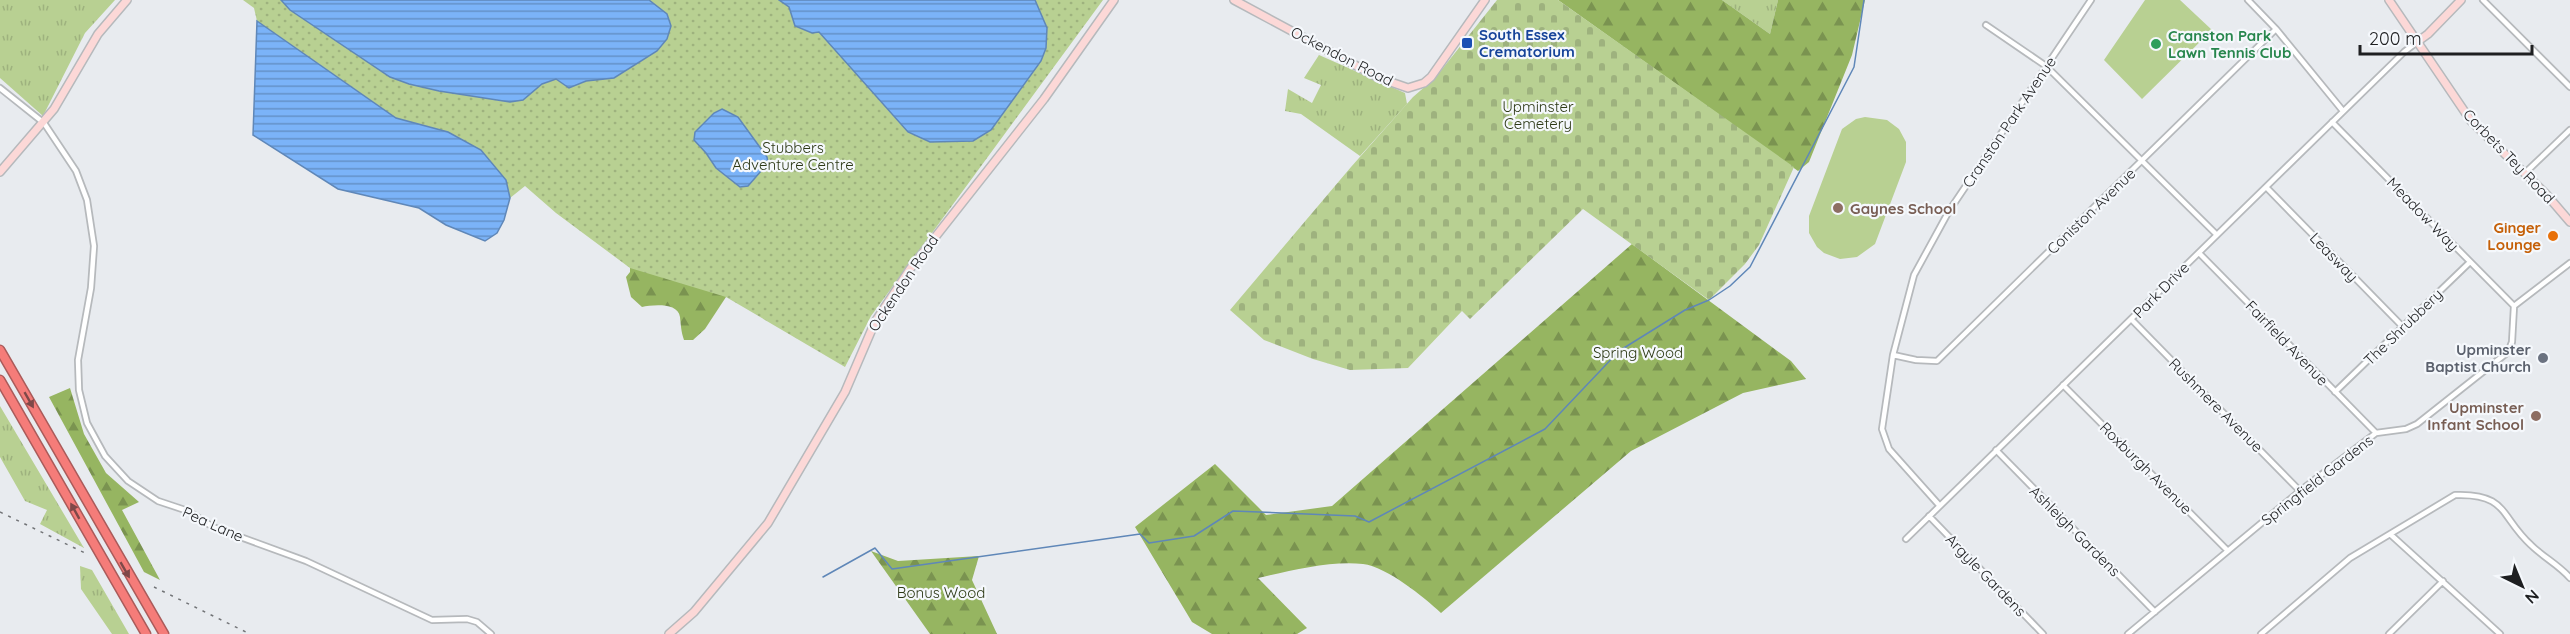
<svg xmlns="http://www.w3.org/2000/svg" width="2570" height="634" viewBox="0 0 2570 634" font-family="Quicksand,sans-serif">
	<defs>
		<pattern id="grass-tufts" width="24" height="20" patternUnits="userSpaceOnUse" patternTransform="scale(1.5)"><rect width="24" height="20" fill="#b8d092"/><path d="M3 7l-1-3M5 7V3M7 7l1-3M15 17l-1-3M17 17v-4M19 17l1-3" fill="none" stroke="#9eb27e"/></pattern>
		<pattern id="forest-firs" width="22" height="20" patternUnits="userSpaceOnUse" patternTransform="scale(1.5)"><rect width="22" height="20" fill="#96b561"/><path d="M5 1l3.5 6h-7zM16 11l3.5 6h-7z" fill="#7a9350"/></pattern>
		<pattern id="cemetery-stones" width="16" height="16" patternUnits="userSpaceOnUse" patternTransform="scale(1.5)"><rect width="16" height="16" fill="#b8d092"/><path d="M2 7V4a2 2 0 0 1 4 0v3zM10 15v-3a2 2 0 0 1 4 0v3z" fill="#9eb27e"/></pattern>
		<pattern id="park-dots" width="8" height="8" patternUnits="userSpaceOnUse" patternTransform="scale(1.5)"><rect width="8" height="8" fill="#b8d092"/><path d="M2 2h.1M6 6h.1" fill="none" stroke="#9eb27e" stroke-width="1.8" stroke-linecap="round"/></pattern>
		<pattern id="water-rules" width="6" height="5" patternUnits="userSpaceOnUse" patternTransform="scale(1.5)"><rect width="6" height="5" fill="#7bb3f8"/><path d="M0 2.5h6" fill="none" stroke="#6491c8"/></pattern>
	</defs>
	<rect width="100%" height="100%" fill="#e8ebef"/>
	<path fill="url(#grass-tufts)" d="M0,0H115L85,33L43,116L0,78Z
		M1722,0H1778L1770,34Z
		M1319,55L1405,93L1407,104L1360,156L1301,114L1285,111L1288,89L1312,103L1321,85L1304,78Z
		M0,406L84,548L40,524L47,510L25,501L0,457Z
		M80,566L92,570L129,634H112L81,589Z"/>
	<path fill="url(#forest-firs)" d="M1558,0H1722L1770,34L1778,0H1865L1852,55L1809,162L1798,171Z
		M1632,244L1791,361L1806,379L1743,393L1631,451L1441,613C1424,597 1387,567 1363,564C1332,560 1288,571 1258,578L1307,628L1297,634H1212L1192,622L1135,527L1215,464L1266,515L1332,506Z
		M630,263L725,290L726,297L705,329L693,340H684C681,331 681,326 680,317C678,302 652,305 642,307L631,297L626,277L630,272Z
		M70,388L84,434L106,473L139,502L122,510L160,580L144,572L49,397Z
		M871,551L898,561L979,556L972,580L997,634H930Z"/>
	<path fill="url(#cemetery-stones)" d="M1497,0H1558L1794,167L1759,245L1745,264L1709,300L1583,209L1470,319L1462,311L1408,368L1350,370L1313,359L1264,340L1230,310L1351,167L1413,97L1435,78Z"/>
	<path fill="url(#park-dots)" d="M243,0H1103L871,316L845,367L726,297L630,268L556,213L525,186L510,198L506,180L448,132L396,118L257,21L254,8Z"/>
	<path fill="#b8d092" d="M2145,0H2180L2212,30L2142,99L2104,60Z
		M1865,117L1887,120L1899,129L1906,142V162L1875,244L1857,257L1840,259L1824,253L1817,247L1809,233V216L1842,129L1856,119Z"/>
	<path fill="url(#water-rules)" stroke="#5f87b8" stroke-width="1.5" d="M281,0H649L667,14L671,26L667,39L657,51L614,78L586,81L569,88L556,79L542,84L523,100L510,102L439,91L409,84L390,77L290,10Z
		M779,0H1035L1047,28L1046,48L1041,61L991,130L973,141L930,142L908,132L819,32L812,33L795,26L789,7Z
		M257,21L396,118L448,132L481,150L506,180L510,198L504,220L497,233L485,241L446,225L419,208L338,189L253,135Z
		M722,109L738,117L767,157L768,163L748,186L740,187L716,168L706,153L694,140L695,132L714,113Z"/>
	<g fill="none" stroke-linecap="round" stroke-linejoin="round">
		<path stroke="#5f87b8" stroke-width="1.5" d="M823,577L875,548L892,569L1140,534L1149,543L1194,536L1233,511L1355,516L1369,522L1545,429L1619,351L1685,310L1709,300L1730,286L1750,267L1854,67L1864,0"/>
		<g stroke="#b6b9bc" stroke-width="8">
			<path id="street" d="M2248,0L2276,29L2343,111
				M2483,0L2570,87
				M1986,25L2046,66L2217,235
				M0,88L44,123L76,171L87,200L94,246L91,288L78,360L79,390L87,423L105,456L128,481L158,501L188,511L213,527L306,561L432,620L467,619L477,622L491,634
				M2332,122L2514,306
				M2525,173L2570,130
				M2266,187L2403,327
				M2199,253L2376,433
				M2131,319L2300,491
				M1893,355L1916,360L1937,361L2276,29
				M2063,385L2228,551
				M2335,392L2470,262
				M1996,450L2155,612
				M1939,505L1889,449L1882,429L1893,355L1914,275L1949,211L2091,0
				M1929,516L2043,634
				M2390,534L2500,634
				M1906,539L2404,52L2417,42
				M2128,634L2300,491L2376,433L2406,429L2417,424L2508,352L2512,342L2514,306L2570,263
				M2261,634L2350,558L2455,495C2508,493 2500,517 2531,545C2543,557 2559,565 2570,578
				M2389,634L2443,581"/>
		</g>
		<g stroke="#b6b9bc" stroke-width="10">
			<path id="secondary" d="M1234,0L1379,78L1408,88L1424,83L1431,77L1485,0
				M2389,0L2471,121L2546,194L2570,222
				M2417,42L2428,34L2461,0
				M0,172L54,109L98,34L127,0
				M669,634L694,612L768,523L845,392L875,322L910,269L1044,99L1114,0"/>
		</g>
		<g stroke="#aa5b5a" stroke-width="11">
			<path id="highway" d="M0,350L164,634
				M0,380L146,634"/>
		</g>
		<use href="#street" stroke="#fff" stroke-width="4.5"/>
		<use href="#secondary" stroke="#fcd8d7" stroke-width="7"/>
		<use href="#highway" stroke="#f57c79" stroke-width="8"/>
		<path stroke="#727477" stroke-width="1.5" stroke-dasharray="3 6" stroke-linecap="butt" d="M0,512L87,554
			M154,587L250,634"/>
	</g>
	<defs><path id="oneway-solid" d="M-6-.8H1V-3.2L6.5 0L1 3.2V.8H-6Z" transform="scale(1.5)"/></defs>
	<g fill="#7f4949">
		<use href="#oneway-solid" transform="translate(29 400) rotate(60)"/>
		<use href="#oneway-solid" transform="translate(75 511) rotate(-119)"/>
		<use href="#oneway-solid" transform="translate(125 570) rotate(60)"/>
	</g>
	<rect fill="#1a4fb4" stroke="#f5f8fc" stroke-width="2" x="1461" y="37" width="12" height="12" rx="3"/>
	<circle fill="#2e9e5b" stroke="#f5f8fc" stroke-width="2" cx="2156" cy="44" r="6"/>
	<g fill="#8d6e63" stroke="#f5f8fc" stroke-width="2">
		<circle cx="1838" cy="208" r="6"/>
		<circle cx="2536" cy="416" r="6"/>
	</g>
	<circle fill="#e8710a" stroke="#f5f8fc" stroke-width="2" cx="2553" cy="236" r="6"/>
	<circle fill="#6b7280" stroke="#f5f8fc" stroke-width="2" cx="2543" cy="358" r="6"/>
	<g text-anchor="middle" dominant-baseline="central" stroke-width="4.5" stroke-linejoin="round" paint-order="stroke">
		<g font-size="15" font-weight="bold" fill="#164399" stroke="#f5f8fc" text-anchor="start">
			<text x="1479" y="34">South Essex<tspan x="1479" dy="17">Crematorium</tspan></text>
		</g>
		<g font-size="15" font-weight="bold" fill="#27864d" stroke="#f5f8fc" text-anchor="start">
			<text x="2168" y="35">Cranston Park<tspan x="2168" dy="17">Lawn Tennis Club</tspan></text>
		</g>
		<g font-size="15" fill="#1e1f21" stroke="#f5f8fc">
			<text transform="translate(1342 56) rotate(27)">Ockendon Road</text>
			<text transform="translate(2009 122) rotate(-56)">Cranston Park Avenue</text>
			<text transform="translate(2509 156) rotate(46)">Corbets Tey Road</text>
			<text transform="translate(2091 211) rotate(-44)">Coniston Avenue</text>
			<text transform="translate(2423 214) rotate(46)">Meadow Way</text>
			<text transform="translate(2334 257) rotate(46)">Leasway</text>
			<text transform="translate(903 283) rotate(-56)">Ockendon Road</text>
			<text transform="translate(2161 290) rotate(-45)">Park Drive</text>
			<text transform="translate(2403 327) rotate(-44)">The Shrubbery</text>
			<text transform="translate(2287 343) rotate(46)">Fairfield Avenue</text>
			<text transform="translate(2216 405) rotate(45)">Rushmere Avenue</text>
			<text transform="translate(2146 468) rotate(45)">Roxburgh Avenue</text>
			<text transform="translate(2317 480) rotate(-38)">Springfield Gardens</text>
			<text transform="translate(213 524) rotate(24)">Pea Lane</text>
			<text transform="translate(2075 531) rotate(45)">Ashleigh Gardens</text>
			<text transform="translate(1986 575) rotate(46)">Argyle Gardens</text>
		</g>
		<g font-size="15" fill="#2d3916" stroke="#f5f8fc">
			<text x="1538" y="106">Upminster<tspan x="1538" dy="17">Cemetery</tspan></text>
			<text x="793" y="147">Stubbers<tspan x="793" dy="17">Adventure Centre</tspan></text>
			<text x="1638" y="352">Spring Wood</text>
			<text x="941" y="592">Bonus Wood</text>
		</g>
		<g font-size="15" font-weight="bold" fill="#785e54" stroke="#f5f8fc" text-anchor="start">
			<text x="1850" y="208">Gaynes School</text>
			<text x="2524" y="407" text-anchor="end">Upminster<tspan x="2524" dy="17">Infant School</tspan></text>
		</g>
		<g font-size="15" font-weight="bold" fill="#c56008" stroke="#f5f8fc" text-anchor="end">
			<text x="2541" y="227">Ginger<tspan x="2541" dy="17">Lounge</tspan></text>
		</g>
		<g font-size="15" font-weight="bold" fill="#5b616d" stroke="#f5f8fc" text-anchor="end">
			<text x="2531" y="349">Upminster<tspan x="2531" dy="17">Baptist Church</tspan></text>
		</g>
	</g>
	<g transform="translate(2522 586) rotate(137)" stroke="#f5f8fc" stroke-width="4.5" paint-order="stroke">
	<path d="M0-4.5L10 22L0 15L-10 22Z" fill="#1e1f21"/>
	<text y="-9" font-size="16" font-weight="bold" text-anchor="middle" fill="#1e1f21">N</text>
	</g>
	<path d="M2360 45v9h172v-9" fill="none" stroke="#1e1f21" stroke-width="3"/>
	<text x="2369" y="45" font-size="18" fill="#1e1f21" stroke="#f5f8fc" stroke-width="4.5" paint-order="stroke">200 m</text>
</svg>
